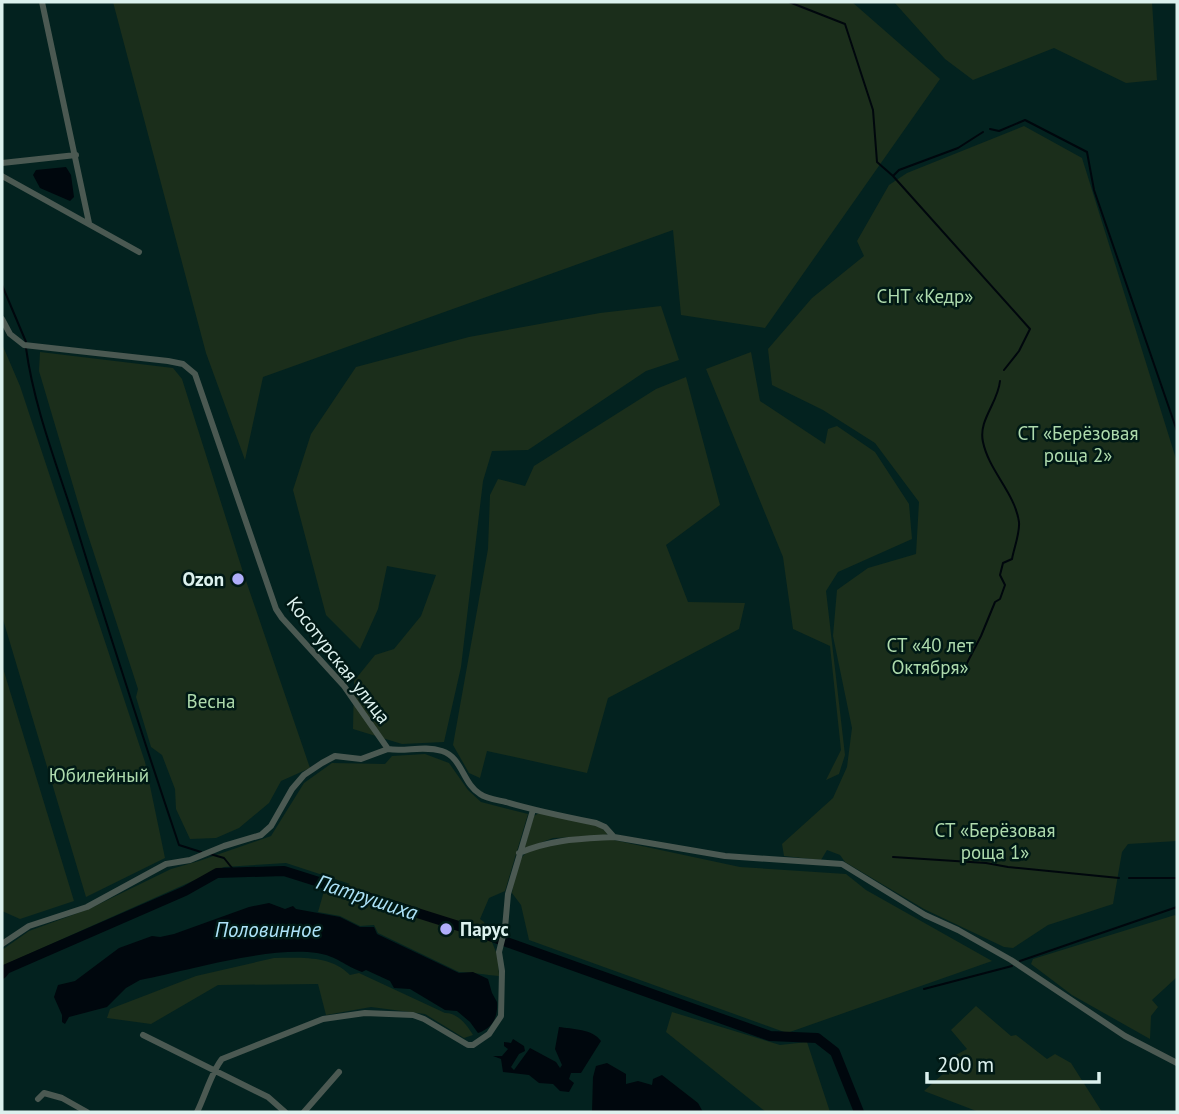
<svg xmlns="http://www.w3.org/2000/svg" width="1179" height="1114" viewBox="0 0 1179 1114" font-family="'PT Sans',sans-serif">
	<rect width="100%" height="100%" fill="#03221f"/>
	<path fill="#1b2e1b" d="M113,2H852L940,79L765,328L681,315L673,230L263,377L245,460L206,353Z
		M894,2H1152L1157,80L1126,83L1054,48L973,80L945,59Z
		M1024,126L1082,158L1177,462V841L1128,844L1122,852L1113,904L1048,925L1013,948L1004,947L924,909L845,862L840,855L827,850L821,860L784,856L782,844L833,798L847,767L852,728L833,636L837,590L868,568L916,554L919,502L875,443L823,410L772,385L768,349L812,298L864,256L857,241L889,185L907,173Z
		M661,306L679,360L646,371L528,450L492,451L483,481L461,667L444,742L402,744L353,729L354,681L375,655L394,649L421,616L436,575L387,566L378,609L360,649L326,615L293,490L311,434L356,367L469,337L600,313Z
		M2,344L20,386L145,762L165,858L86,897L2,616Z
		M40,352L173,368L182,379L242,569L310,768L281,781L269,803L239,828L216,838L190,839L176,809L175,789L162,755L151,747L136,697L138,689L85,526L39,371Z
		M751,352L760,401L825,444L828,429L837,426L875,452L909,504L912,539L838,572L826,591L845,755L839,774L826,780L841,750L830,646L793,629L783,557L706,369Z
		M686,377L720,505L666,545L688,602L745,603L739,629L608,698L587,773L487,751L480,778L469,773L453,745L488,549L490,495L498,479L525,486L534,466L656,389Z
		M2,665L74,901L20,919L2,911Z
		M425,754L449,763L468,790L481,802L528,814L505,891L489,898L480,919L484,922L498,957L499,976C485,975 473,972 459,972L378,933L374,925L360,926L340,916L318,912L324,891L350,884L286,863L224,867L4,965L2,969V950L29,931L89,909L171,869L199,861L271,836L304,783L332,763L385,764L392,756Z
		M539,813L598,825L608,834L603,836L553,838L524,849L534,816Z
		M609,839L740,867L846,874L866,890L992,961L787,1033L529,940L521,905L512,893C514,883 516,864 523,856C542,836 584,841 609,839Z
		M1175,915L1177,917V977L1152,1000L1158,1007L1151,1016L1150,1039L1072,995L1031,964L1033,959Z
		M274,958C301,958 330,955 350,975L359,973L445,1013C458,1013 467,1025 473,1035L464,1038L425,1014L371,1007L326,1015L318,984L218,985L151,1024L107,1018L110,1009L196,976Z
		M976,1006L1011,1036L1016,1035L1047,1059L1055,1054L1071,1063L1102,1112H979L924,1091L955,1063L952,1057L967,1049L951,1030Z
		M672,1012L780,1045L807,1042L830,1112H766L666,1032Z"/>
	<path fill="#00070d" d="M66,167L71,175L74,197L70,201L40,188L33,175L36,170Z
		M269,903L285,909L293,906L296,909L340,917L360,927H374L377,934L459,973L473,972L488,979L492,993L497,1002C498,1017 493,1028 478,1033L470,1022L457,1011L445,1010L410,989L394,988L390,981L366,970L362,972C345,966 337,956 317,953C269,946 190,970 140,980L126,988L107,1007L69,1017L65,1024L62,1022V1015L54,997L58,985L75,981L119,948L152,936L160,937L174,934L249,907Z
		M559,1027C572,1029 593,1029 601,1041L581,1073H571L569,1079L574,1083L569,1092L560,1091L553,1084L539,1083L529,1075L503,1072L501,1059L493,1056H502L508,1049L504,1046V1042L511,1043L513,1039L524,1046L525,1051L519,1054L511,1067L514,1070L530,1048L556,1062L560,1068L562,1065L555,1049Z
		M607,1063L626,1074V1084L638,1081L652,1085L653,1079L662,1075L698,1103L703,1112H592L593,1077L596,1066Z"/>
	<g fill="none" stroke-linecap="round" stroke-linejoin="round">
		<path stroke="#00070d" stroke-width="2" d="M789,2L845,24L873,110L877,162L893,176L1030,329L1019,351L1004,370
			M990,129L999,131L1025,120L1087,152L1094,190L1177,431
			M894,175L899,170L958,148L983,132
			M2,285L26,342
			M26,348C34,407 57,465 75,522C108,630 143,738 179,845L201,852
			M965,675L967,663L981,636L995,602L1000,599L1005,585L1000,575L1003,563L1012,559C1014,548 1020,533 1019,522C1015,493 989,471 983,442C978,420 998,403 1000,381
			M210,854L224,858L236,873
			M893,857L986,863L1008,867L1119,878
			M1129,878H1177
			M1020,961L1177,907
			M924,989L1012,966"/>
		<path stroke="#00070d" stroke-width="10" d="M2,974L6,969L185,891L217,873L284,871L484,934L770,1036L817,1038L835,1052L859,1112"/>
		<path stroke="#4b5952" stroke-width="6" d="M42,2L89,223
			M2,163L76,155
			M2,176L139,252
			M2,319L10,334L24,345L168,361L183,364L195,374L276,609L282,618L344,686L388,749C406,752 423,745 442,751C462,757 463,784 480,794C487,799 498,800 506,802C536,811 566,817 596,823L605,827L614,837L725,856L842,864L925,915L958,930L1011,960L1125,1036L1177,1063
			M519,853C552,839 580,839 614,837
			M2,944L29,926L87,907L166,864L190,860L224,846L261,835L271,826L292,789L304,775L322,763L335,756L361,759L388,749
			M143,1035L268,1097L285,1112
			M38,1099L44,1093L62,1098L87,1112
			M197,1112C205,1096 212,1071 222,1059L323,1019L365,1013L413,1015L424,1019L468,1045H473L489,1034L501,1016L502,971L499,952L505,928L508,894L533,810
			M304,1112L339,1072"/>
	</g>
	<g fill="#b0aefa" stroke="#001915" stroke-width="2.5">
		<circle cx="238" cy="579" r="7"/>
		<circle cx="446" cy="929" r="7"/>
	</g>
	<g text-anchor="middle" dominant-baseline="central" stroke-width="5" stroke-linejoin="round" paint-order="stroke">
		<g font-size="19" fill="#aedbad" stroke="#001915">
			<text x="925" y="296">СНТ «Кедр»</text>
			<text x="1078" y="433">СТ «Берёзовая<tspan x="1078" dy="22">роща 2»</tspan></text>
			<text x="930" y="645">СТ «40 лет<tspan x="930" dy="22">Октября»</tspan></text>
			<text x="211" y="701">Весна</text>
			<text x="99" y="775">Юбилейный</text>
			<text x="995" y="830">СТ «Берёзовая<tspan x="995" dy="22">роща 1»</tspan></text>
		</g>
		<g font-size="19" font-weight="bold" fill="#dcf1ee" stroke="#001915" text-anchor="end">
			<text x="224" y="579">Ozon</text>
			<text x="460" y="929" text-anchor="start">Парус</text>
		</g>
		<g font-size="19" fill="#dcf1ee" stroke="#001915">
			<text transform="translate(339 660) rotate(52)">Косотурская улица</text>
		</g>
		<g font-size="21" font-style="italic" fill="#ade3f9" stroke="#001915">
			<text transform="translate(367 897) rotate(18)">Патрушиха</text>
			<text x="268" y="929">Половинное</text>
		</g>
	</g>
	<rect width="1179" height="1114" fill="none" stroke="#dcf1ee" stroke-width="7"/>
	<path d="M927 1072v10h172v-10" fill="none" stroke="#dcf1ee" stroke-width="3.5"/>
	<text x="937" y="1072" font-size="21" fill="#dcf1ee" stroke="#001915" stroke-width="5" paint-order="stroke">200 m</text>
</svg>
